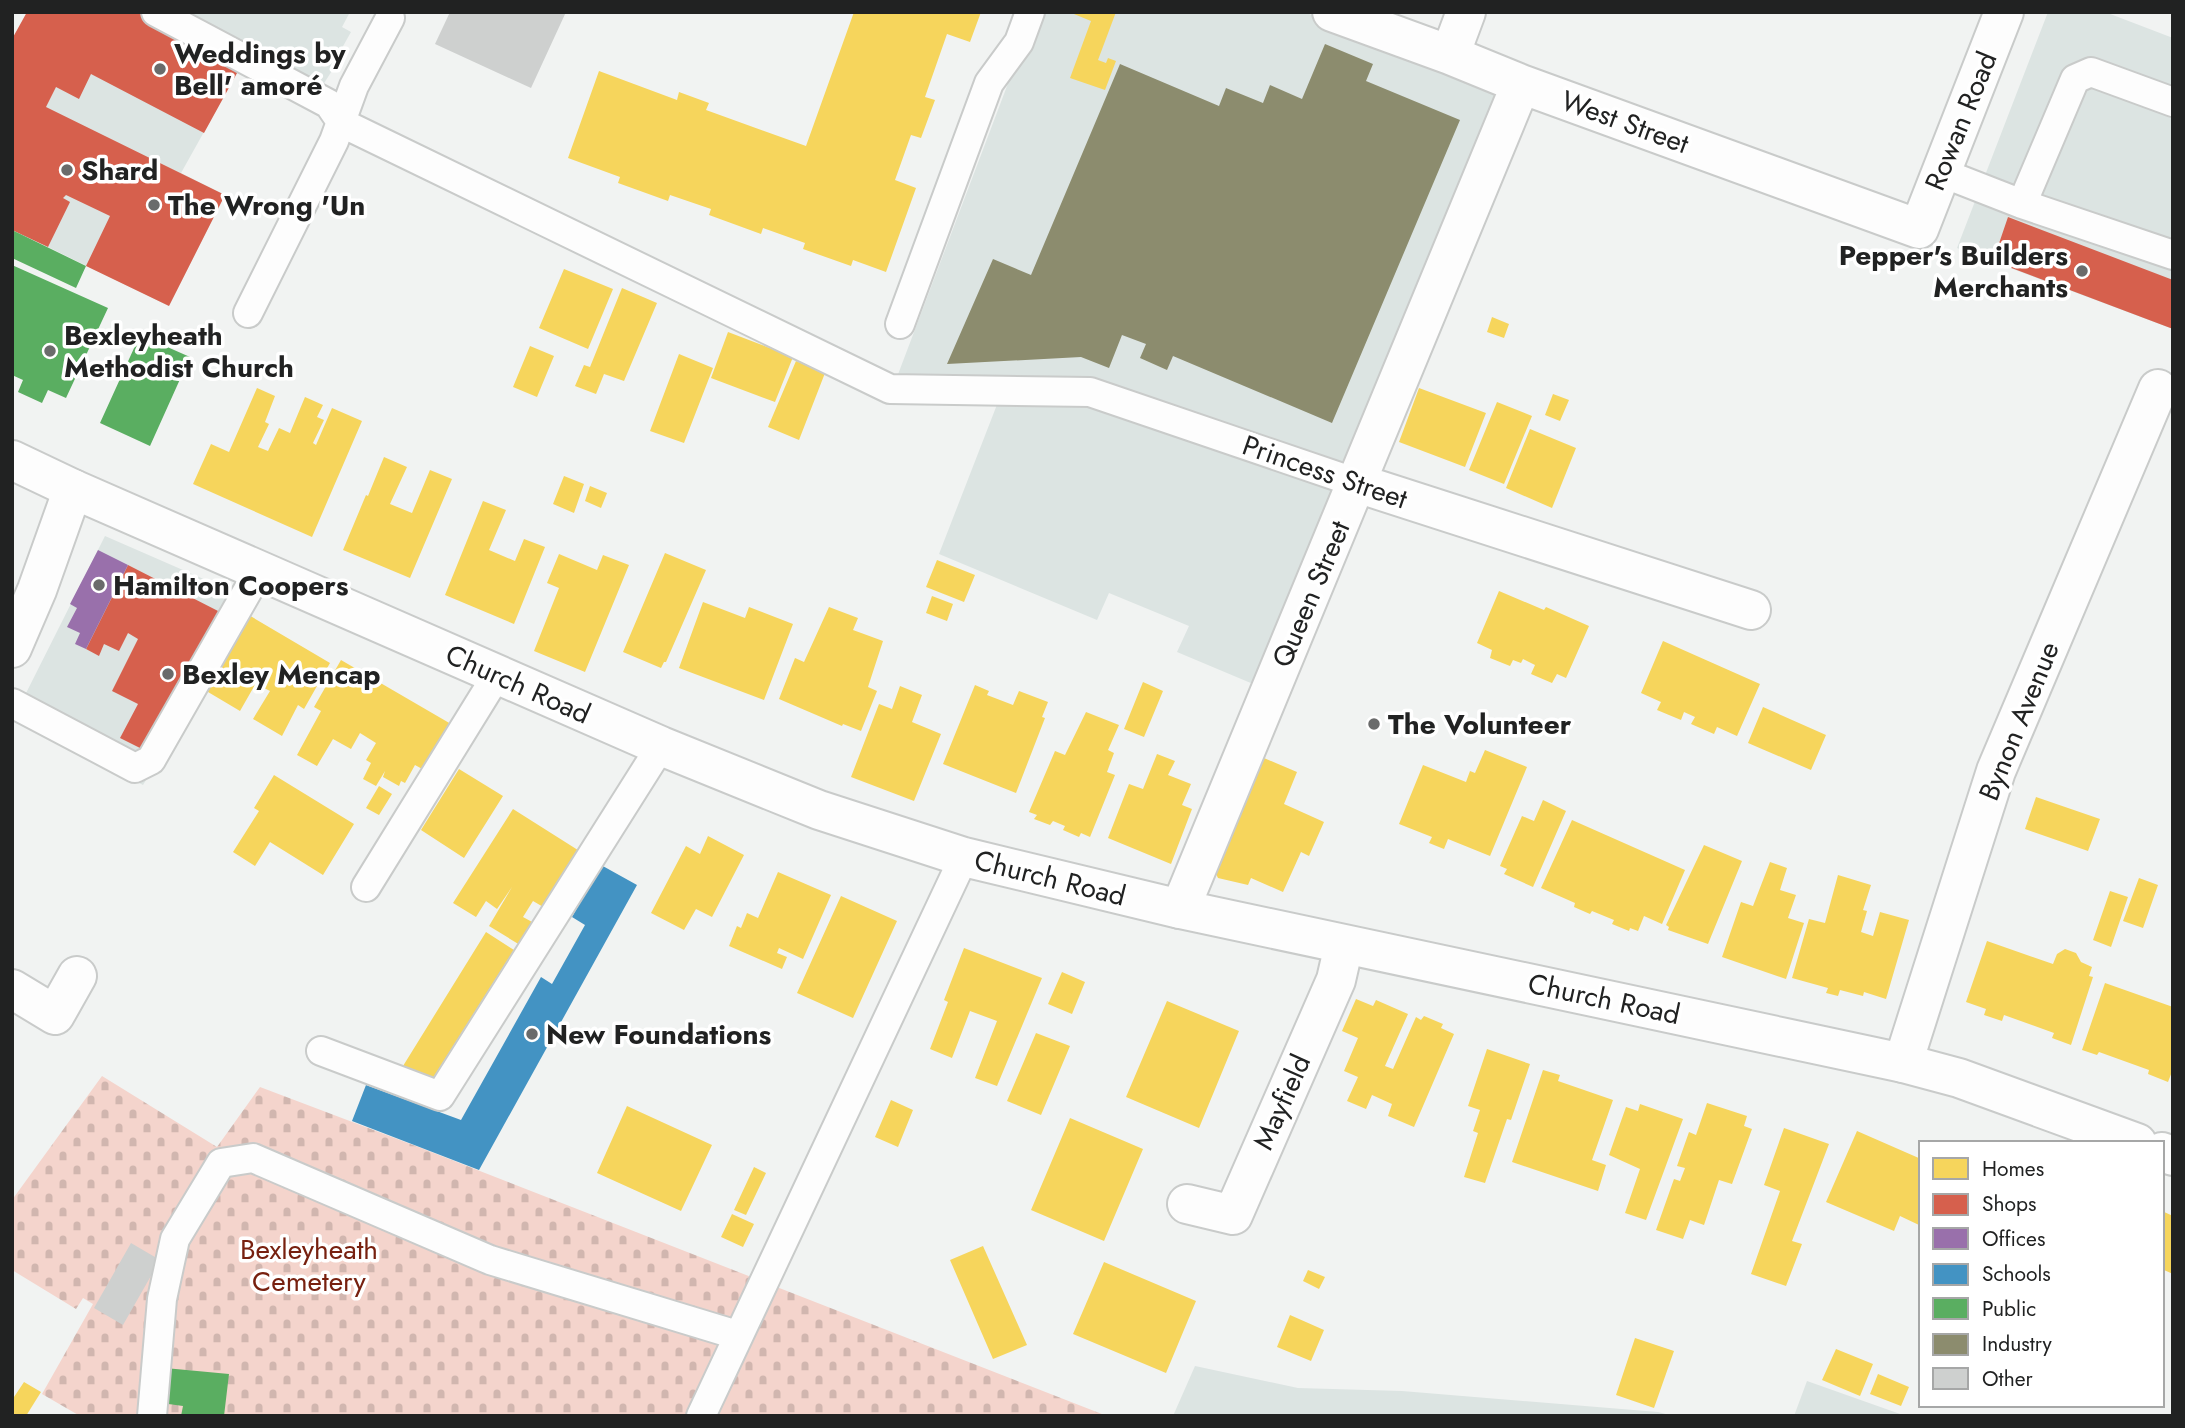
<svg xmlns="http://www.w3.org/2000/svg" width="2185" height="1428" viewBox="0 0 2185 1428" font-family="Jost,sans-serif">
	<defs>
		<pattern id="cemetery-stones" width="16" height="16" patternUnits="userSpaceOnUse" patternTransform="scale(1.75)"><rect width="16" height="16" fill="#f4d4cc"/><path d="M2 7V4a2 2 0 0 1 4 0v3zM10 15v-3a2 2 0 0 1 4 0v3z" fill="#d1b6af"/></pattern>
	</defs>
	<rect width="100%" height="100%" fill="#f1f3f2"/>
	<path fill="#dce4e2" d="M27,12H350L342,27L351,32L333,64L335,66L321,88L242,64L181,173L225,195L169,306L48,247Z
		M1035,12H1304L1508,91L1265,689L1177,652L1189,626L1109,593L1097,620L939,554L1005,384L894,385Z
		M2048,12H2105L2173,38V329L1957,248Z
		M105,536L254,601L143,785L13,719Z
		M1195,1366L1298,1388L1402,1391L1658,1412L1673,1416H1173Z
		M1807,1381L1903,1415L1794,1416Z"/>
	<path fill="url(#cemetery-stones)" d="M102,1076L217,1147L260,1087L421,1148L1107,1416H80L42,1394L93,1304L83,1298L76,1309L12,1270V1200Z"/>
	<path fill="#f6d55c" d="M854,12H981L970,42L947,34L925,97L935,100L921,138L911,135L895,180L916,188L886,272L853,260L851,266L803,249L805,243L763,228L761,234L709,215L711,209L670,195L668,201L618,183L620,177L568,158L599,71L677,100L679,92L709,103L706,110L806,146Z
		M1069,12H1116L1098,60L1106,63L1108,58L1116,61L1105,90L1070,78L1091,21Z
		M564,269L613,289L588,349L539,328Z
		M622,288L657,303L624,381L604,374L596,394L575,386L584,365L590,367Z
		M1492,317L1509,324L1504,338L1487,332Z
		M728,332L793,357L775,402L711,378Z
		M530,346L554,356L537,397L513,387Z
		M679,354L713,368L684,443L650,431Z
		M796,361L825,373L799,440L768,427Z
		M257,388L275,396L265,422L269,424L258,447L268,451L279,428L290,433L305,397L323,405L317,417L324,420L313,443L316,445L332,408L362,421L312,537L193,484L211,444L229,452Z
		M1419,388L1486,413L1465,467L1399,442Z
		M1553,394L1569,400L1560,421L1545,415Z
		M1497,402L1532,416L1504,484L1469,470Z
		M1530,429L1576,448L1552,508L1506,488Z
		M384,457L407,467L390,504L412,513L430,470L452,479L410,578L343,550L366,495L368,496Z
		M564,476L584,484L574,513L553,504Z
		M590,486L607,493L601,508L585,501Z
		M483,501L506,510L489,550L515,561L524,539L545,547L514,624L445,595Z
		M665,553L706,570L666,662H664L661,668L623,652Z
		M559,554L597,570L603,555L629,565L585,672L534,651L559,588L547,583Z
		M937,560L975,575L964,602L926,587Z
		M1499,591L1544,610L1546,607L1589,626L1566,678L1557,674L1552,683L1531,674L1535,665L1523,659L1521,663L1513,660L1510,666L1490,658L1492,650L1477,643Z
		M932,596L953,604L947,621L926,613Z
		M703,602L745,618L749,607L793,624L764,700L679,668Z
		M829,607L858,618L853,630L883,641L868,687L877,691L861,731L843,724L842,726L779,699L795,658L804,662Z
		M247,614L330,663L304,709L298,705L282,736L253,719L270,691L262,687L256,683L240,711L203,689Z
		M1663,641L1760,684L1737,736L1717,727L1714,734L1691,724L1695,717L1684,712L1681,720L1657,710L1661,702L1641,693Z
		M341,660L451,724L424,770L415,765L405,783L401,781L399,786L383,777L385,771L376,786L363,779L371,763L366,760L376,743L360,733L351,749L333,739L317,766L297,755L321,711L314,707Z
		M1143,682L1163,691L1144,737L1124,729Z
		M975,685L989,691L987,695L1013,705L1019,691L1048,702L1042,717L1045,718L1016,793L943,764Z
		M900,686L922,695L912,722L941,734L914,801L851,777L879,704L892,709Z
		M1763,707L1826,735L1811,770L1748,743Z
		M1086,712L1119,725L1108,750L1114,753L1107,772L1115,775L1090,837L1081,833L1079,837L1063,830L1065,826L1053,821L1050,825L1034,819L1037,815L1029,812L1055,751L1065,755Z
		M1485,750L1527,767L1490,856L1448,839L1444,849L1429,843L1432,837L1399,824L1423,765L1466,782L1470,771L1475,773Z
		M1157,754L1175,761L1168,775L1191,784L1182,805L1192,809L1171,864L1108,838L1129,784L1143,789Z
		M1264,758L1297,772L1284,804L1324,822L1309,856L1301,852L1283,892L1251,878L1248,885L1218,878L1214,870Z
		M459,769L503,796L464,858L421,830Z
		M274,775L354,824L323,875L270,842L255,866L233,852L259,811L254,808Z
		M379,786L392,794L379,815L366,808Z
		M2036,797L2100,819L2088,851L2025,829Z
		M1543,800L1566,811L1533,887L1504,874L1507,869L1500,866L1522,816L1534,821Z
		M513,809L581,852L545,908L533,901L523,917L534,923L520,945L489,926L512,887L497,909L486,901L476,917L453,903Z
		M1572,820L1685,870L1662,924L1644,916L1638,931L1630,928L1629,931L1612,924L1614,920L1592,911L1590,914L1574,907L1575,903L1541,888Z
		M708,836L744,855L712,917L696,909L684,930L651,913L686,846L700,854Z
		M1704,845L1742,861L1708,944L1668,930L1669,927L1666,925Z
		M1770,862L1787,868L1780,890L1796,895L1788,918L1804,923L1786,979L1722,957L1741,902L1753,906Z
		M778,872L831,895L803,959L779,948L777,953L787,957L782,969L729,946L737,926L741,928L747,913L758,918Z
		M1838,875L1871,885L1863,910L1867,911L1861,932L1873,936L1880,912L1909,920L1886,999L1864,992L1863,996L1840,990L1838,996L1826,993L1828,988L1792,978L1809,919L1825,923Z
		M2139,878L2158,885L2143,928L2123,921Z
		M2110,891L2128,897L2111,947L2093,940Z
		M841,896L897,921L853,1018L797,993Z
		M486,932L514,950L430,1083L403,1066Z
		M1987,941L2053,964L2057,954L2065,949L2076,953L2081,962L2092,967L2089,976L2093,977L2071,1045L2052,1038L2054,1033L2004,1015L2002,1021L1984,1015L1986,1009L1966,1002Z
		M964,948L1042,978L997,1086L975,1078L997,1021L970,1011L952,1058L930,1049L948,1002L944,1000Z
		M1062,972L1085,982L1072,1014L1048,1004Z
		M2105,983L2173,1007V1069L2168,1082L2148,1074L2149,1070L2099,1052L2097,1055L2082,1050Z
		M1356,999L1373,1006L1376,1000L1408,1014L1385,1066L1393,1069L1416,1017L1421,1020L1424,1016L1443,1024L1441,1028L1454,1034L1414,1127L1388,1116L1392,1104L1372,1095L1366,1109L1347,1101L1358,1077L1344,1071L1358,1038L1342,1031Z
		M1167,1001L1239,1031L1199,1128L1126,1097Z
		M1036,1033L1070,1046L1041,1115L1007,1101Z
		M1487,1049L1530,1064L1511,1120L1507,1119L1485,1183L1464,1177L1478,1133L1473,1131L1480,1110L1468,1106Z
		M1543,1070L1560,1075L1558,1081L1613,1100L1592,1160L1606,1165L1598,1191L1512,1162Z
		M891,1100L913,1110L898,1147L875,1137Z
		M1707,1103L1747,1116L1744,1126L1752,1129L1732,1184L1719,1180L1704,1225L1690,1220L1683,1239L1656,1230L1674,1179L1680,1181L1685,1168L1677,1166L1689,1132L1696,1135Z
		M1640,1104L1683,1119L1646,1220L1625,1213L1640,1169L1609,1155L1626,1107L1638,1111Z
		M627,1106L712,1145L681,1211L597,1173Z
		M1070,1118L1143,1149L1104,1241L1031,1210Z
		M1784,1128L1829,1144L1792,1241L1802,1244L1786,1286L1751,1274L1780,1191L1764,1185Z
		M1857,1131L1921,1159L1919,1225L1900,1216L1894,1231L1826,1202Z
		M754,1167L766,1173L746,1215L734,1210Z
		M2162,1211L2173,1216V1274L2164,1270L2162,1275Z
		M732,1214L754,1224L743,1247L721,1237Z
		M983,1246L1027,1345L993,1359L950,1260Z
		M1104,1262L1196,1301L1166,1373L1073,1334Z
		M1308,1270L1325,1277L1319,1289L1303,1281Z
		M1290,1315L1324,1330L1311,1361L1277,1347Z
		M1635,1338L1674,1351L1654,1408L1616,1395Z
		M1836,1349L1873,1364L1860,1396L1822,1380Z
		M1878,1374L1909,1387L1901,1406L1870,1394Z
		M24,1382L41,1392L26,1416H12V1396L14,1397Z"/>
	<path fill="#d6604d" d="M27,12H137L242,64L204,133L91,74L79,99L56,87L46,107L225,195L169,306L86,266L110,216L66,195L63,198L70,202L48,247L12,230V39Z
		M2008,217L2173,280V329L1993,261Z
		M128,565L220,612L193,667L189,665L148,752L120,738L138,704L112,691L138,639L128,633L119,651L104,644L99,656L86,649Z"/>
	<path fill="#9970ab" d="M98,550L128,565L86,649L75,644L80,633L67,627L77,608L70,604Z"/>
	<path fill="#4393c3" d="M601,865L637,885L479,1170L352,1121L366,1085L461,1120L541,977L552,984L585,925L572,917Z"/>
	<path fill="#5aae61" d="M12,230L86,266L76,288L12,258Z
		M12,265L108,308L66,398L48,390L42,403L18,392L23,380L12,375Z
		M140,335L190,357L150,446L100,423Z
		M165,1368L229,1374L224,1416H181L183,1406L161,1403Z"/>
	<path fill="#8c8c6e" d="M1325,44L1373,64L1366,81L1460,120L1332,423L1173,356L1167,370L1140,358L1146,344L1122,335L1109,368L1081,357L947,364L993,259L1031,275L1120,64L1219,106L1226,88L1263,103L1270,85L1302,99Z"/>
	<path fill="#ced0cf" d="M450,12H566L531,88L435,44Z
		M131,1243L160,1260L123,1325L94,1308Z"/>
	<g fill="none" stroke-linecap="round" stroke-linejoin="round">
		<g stroke="#c9cbca" stroke-width="32">
			<path id="service" d="M156,12L329,104L342,123L890,389L1090,392L1357,483
				M1940,172L2022,204L2173,255
				M2022,204L2075,79L2091,72L2173,102
				M248,313L334,141L354,86L390,18
				M900,324L989,83L1019,42L1030,12
				M12,703L135,768L151,760L259,571
				M366,887L497,675
				M321,1051L440,1096L661,746
				M152,1416L162,1299L175,1239L221,1163L253,1158L490,1260L737,1335
				M701,1416L964,857"/>
		</g>
		<g stroke="#c9cbca" stroke-width="42">
			<path id="minor" d="M1332,12L1450,55L1521,84L1919,229L2004,12
				M1450,55L1466,12
				M1357,483L1751,610
				M12,648L37,590L73,489
				M1180,909L1521,84
				M12,989L55,1015L77,976
				M1903,1063L1996,771L2158,389
				M1187,1204L1233,1215L1336,980L1344,945"/>
		</g>
		<g stroke="#c9cbca" stroke-width="42">
			<path id="tertiary" d="M12,460L73,489L661,746L819,810L964,857L1180,909L1903,1063L1959,1078L2137,1143
				M2162,1152L2173,1156"/>
		</g>
		<use href="#service" stroke="#fdfdfd" stroke-width="28"/>
		<use href="#minor" stroke="#fdfdfd" stroke-width="38"/>
		<use href="#tertiary" stroke="#fdfdfd" stroke-width="38"/>
	</g>
	<g fill="#6a6b6b" stroke="#fff" stroke-width="2.5">
		<circle cx="160" cy="69" r="7"/>
		<circle cx="67" cy="170" r="7"/>
		<circle cx="154" cy="205" r="7"/>
		<circle cx="2082" cy="271" r="7"/>
		<circle cx="50" cy="351" r="7"/>
		<circle cx="99" cy="585" r="7"/>
		<circle cx="168" cy="674" r="7"/>
		<circle cx="1374" cy="724" r="7"/>
		<circle cx="532" cy="1034" r="7"/>
	</g>
	<g text-anchor="middle" dominant-baseline="central" stroke-width="7" stroke-linejoin="round" paint-order="stroke">
		<g font-size="28" font-weight="bold" fill="#212222" stroke="#fff" text-anchor="start">
			<text x="174" y="53">Weddings by<tspan x="174" dy="32">Bell' amoré</tspan></text>
			<text x="81" y="170">Shard</text>
			<text x="168" y="205">The Wrong 'Un</text>
			<text x="2068" y="255" text-anchor="end">Pepper's Builders<tspan x="2068" dy="32">Merchants</tspan></text>
			<text x="64" y="335">Bexleyheath<tspan x="64" dy="32">Methodist Church</tspan></text>
			<text x="113" y="585">Hamilton Coopers</text>
			<text x="182" y="674">Bexley Mencap</text>
			<text x="1388" y="724">The Volunteer</text>
			<text x="546" y="1034">New Foundations</text>
		</g>
		<g font-size="28" fill="#212222" stroke="#fff">
			<text transform="translate(1961 121) rotate(-68)">Rowan Road</text>
			<text transform="translate(1625 122) rotate(20)">West Street</text>
			<text transform="translate(1325 472) rotate(19)">Princess Street</text>
			<text transform="translate(1311 594) rotate(-67)">Queen Street</text>
			<text transform="translate(518 684) rotate(24)">Church Road</text>
			<text transform="translate(2019 721) rotate(-68)">Bynon Avenue</text>
			<text transform="translate(1050 878) rotate(14)">Church Road</text>
			<text transform="translate(1604 999) rotate(12)">Church Road</text>
			<text transform="translate(1282 1102) rotate(-66)">Mayfield</text>
		</g>
		<g font-size="28" fill="#77200f" stroke="#fff">
			<text x="309" y="1249">Bexleyheath<tspan x="309" dy="32">Cemetery</tspan></text>
		</g>
	</g>
	<rect width="2185" height="1428" fill="none" stroke="#212222" stroke-width="28"/>
	<rect x="1919" y="1141" width="245" height="266" fill="#ffffff" stroke="#a6a7a7" stroke-width="2"/>
	<rect x="1933" y="1158" width="35" height="21" fill="#f6d55c" stroke="#a6a7a7" stroke-width="2"/>
	<text x="1982" y="1176" font-size="21" fill="#212222">Homes</text>
	<rect x="1933" y="1194" width="35" height="21" fill="#d6604d" stroke="#a6a7a7" stroke-width="2"/>
	<text x="1982" y="1211" font-size="21" fill="#212222">Shops</text>
	<rect x="1933" y="1228" width="35" height="21" fill="#9970ab" stroke="#a6a7a7" stroke-width="2"/>
	<text x="1982" y="1246" font-size="21" fill="#212222">Offices</text>
	<rect x="1933" y="1264" width="35" height="21" fill="#4393c3" stroke="#a6a7a7" stroke-width="2"/>
	<text x="1982" y="1281" font-size="21" fill="#212222">Schools</text>
	<rect x="1933" y="1298" width="35" height="21" fill="#5aae61" stroke="#a6a7a7" stroke-width="2"/>
	<text x="1982" y="1316" font-size="21" fill="#212222">Public</text>
	<rect x="1933" y="1334" width="35" height="21" fill="#8c8c6e" stroke="#a6a7a7" stroke-width="2"/>
	<text x="1982" y="1351" font-size="21" fill="#212222">Industry</text>
	<rect x="1933" y="1368" width="35" height="21" fill="#ced0cf" stroke="#a6a7a7" stroke-width="2"/>
	<text x="1982" y="1386" font-size="21" fill="#212222">Other</text>
</svg>
